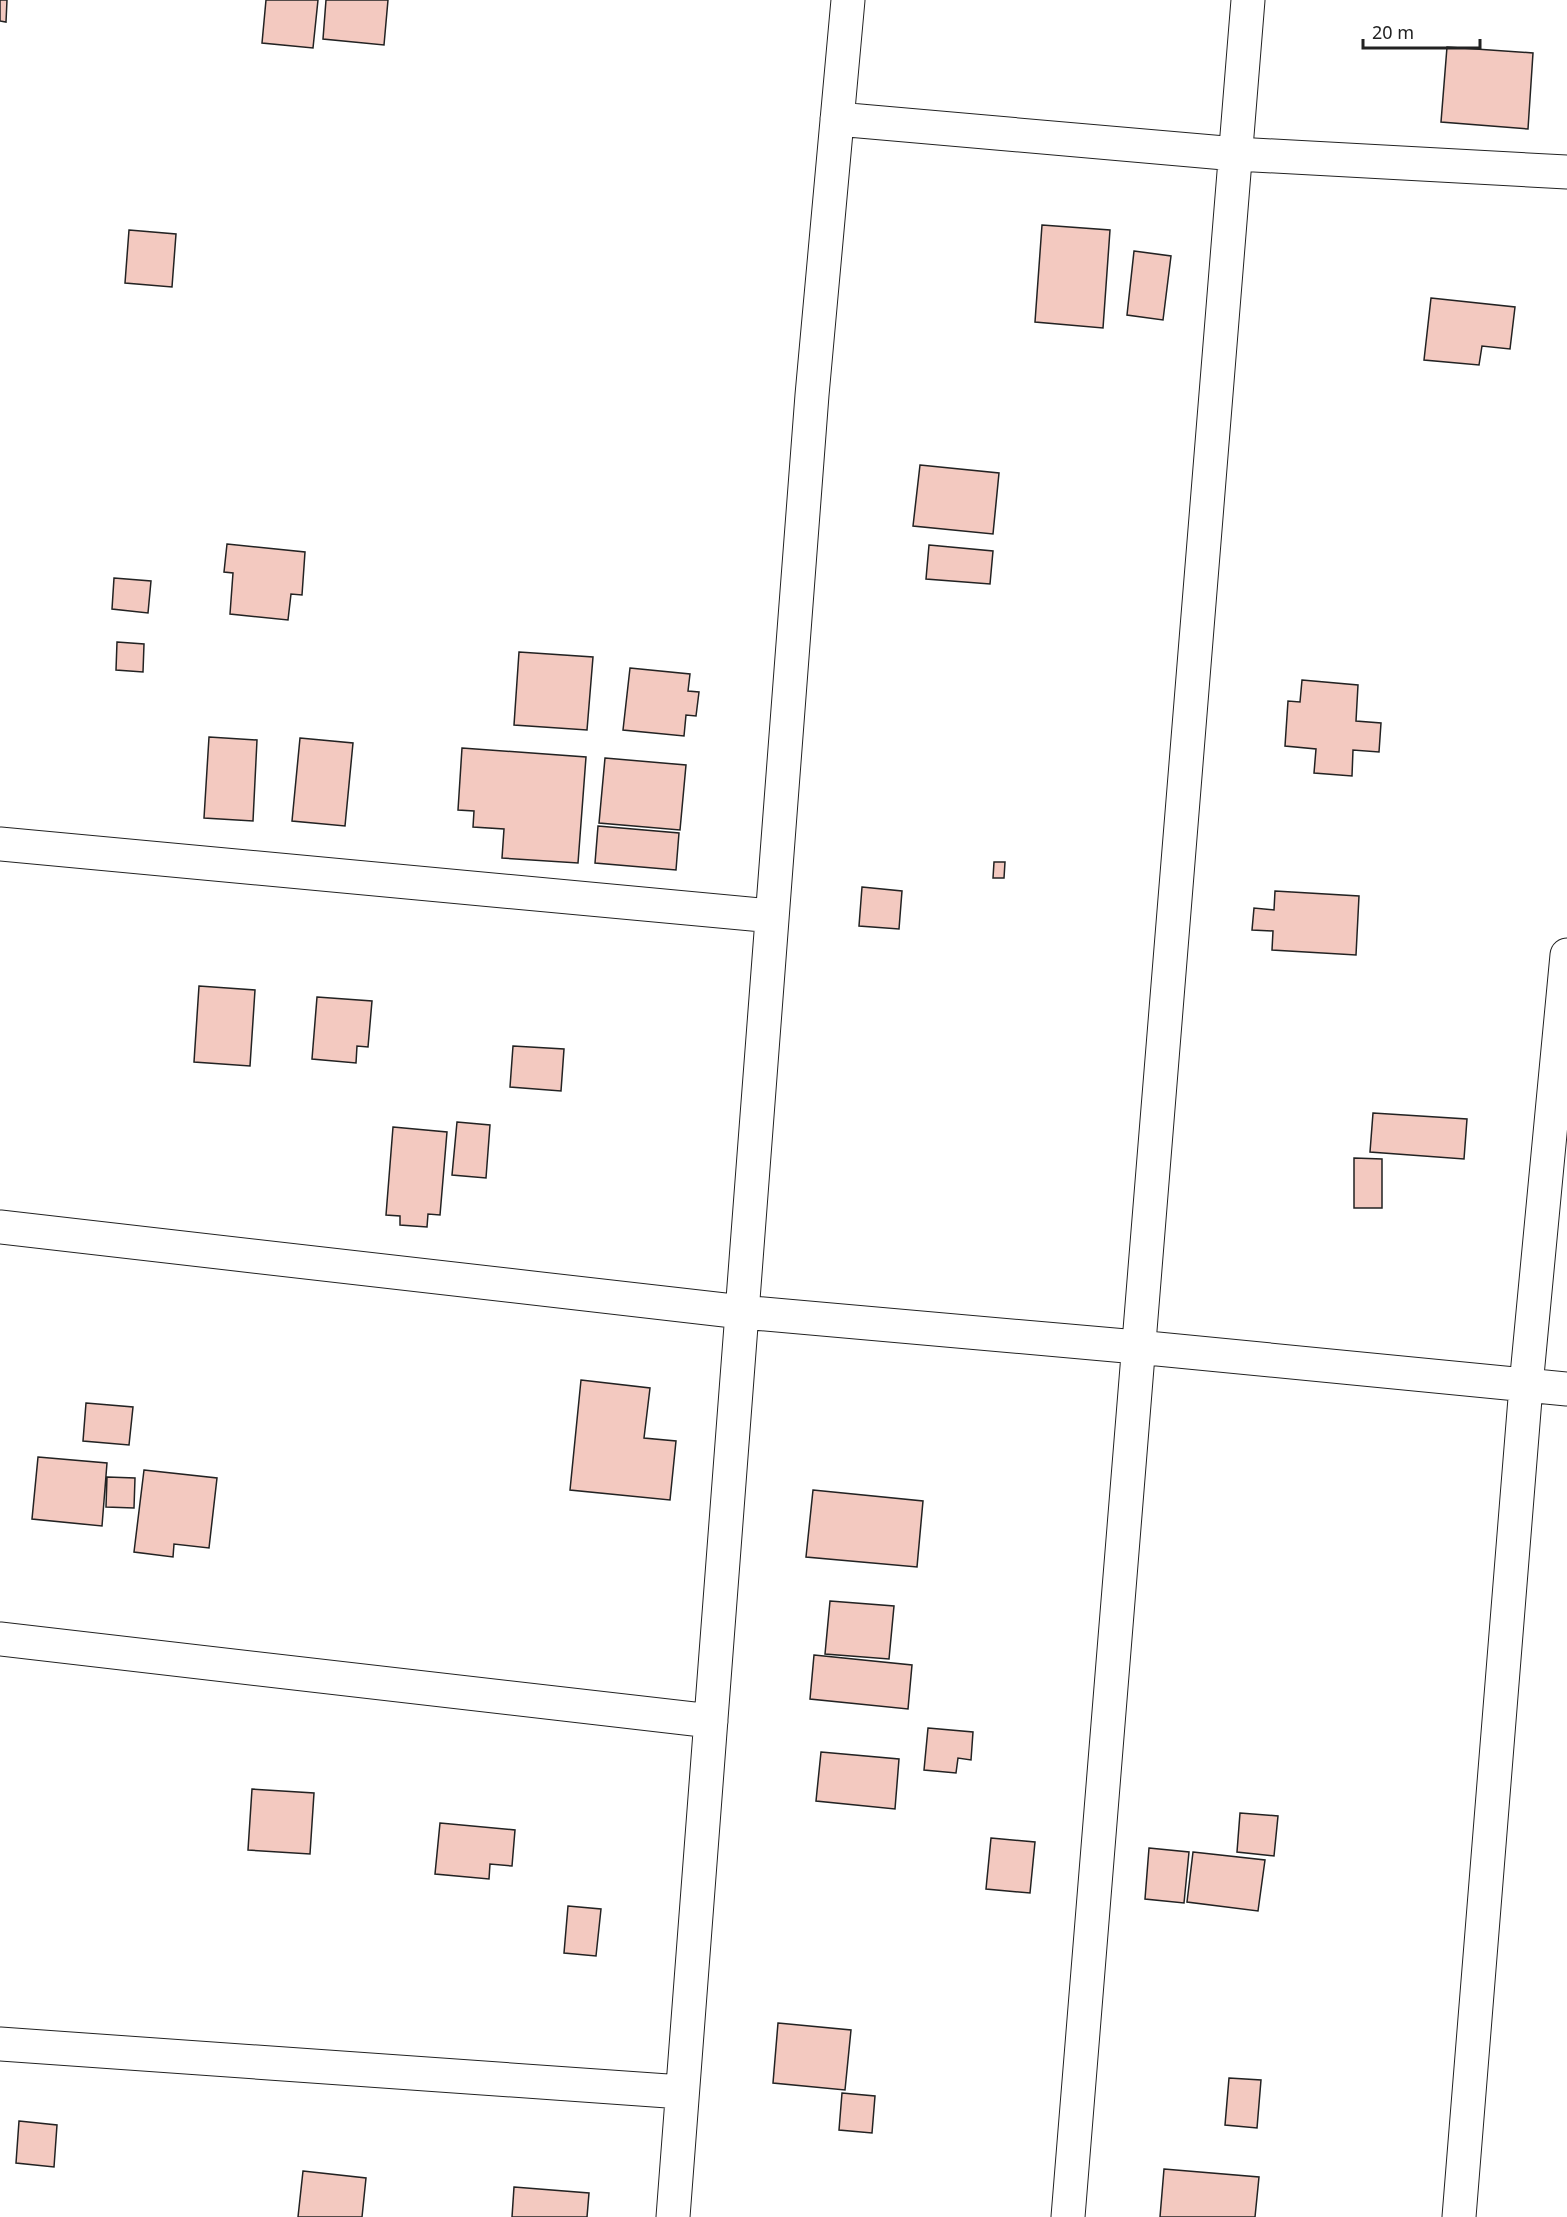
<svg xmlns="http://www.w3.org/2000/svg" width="1567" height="2217" viewBox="0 0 1567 2217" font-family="'Noto Sans',sans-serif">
	<rect width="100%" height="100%" fill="#fff"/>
	<path fill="#f3c9c0" stroke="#222" stroke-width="1.5" d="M0,0H7L6,22L0,21Z
		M266,0H318L313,48L262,43Z
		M326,0H388L384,45L323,39Z
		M1447,47L1533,53L1528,129L1441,122Z
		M1042,225L1110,230L1103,328L1035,322Z
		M129,230L176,234L172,287L125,283Z
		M1134,251L1171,256L1163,320L1127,315Z
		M1431,298L1515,307L1510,349L1482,346L1479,365L1424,360Z
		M920,465L999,473L993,534L913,526Z
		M227,544L305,552L302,595L291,594L288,620L230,614L233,573L224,572Z
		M929,545L993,551L990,584L926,579Z
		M114,578L151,581L148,613L112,609Z
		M117,642L144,644L143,672L116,670Z
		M519,652L593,657L587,730L514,725Z
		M630,668L690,674L688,691L699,692L696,716L686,715L684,736L623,730Z
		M1302,680L1358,685L1356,721L1381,723L1379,752L1353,750L1352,776L1314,773L1316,749L1285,746L1288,701L1300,702Z
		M209,737L257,740L253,821L204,818Z
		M300,738L353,743L345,826L292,821Z
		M462,748L586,757L578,863L502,858L504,829L473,827L474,811L458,810Z
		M605,758L686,765L680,830L599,823Z
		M598,826L679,833L676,870L595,863Z
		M994,862H1005L1004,878H993Z
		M862,887L902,891L899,929L859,926Z
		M1275,891L1359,896L1356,955L1272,950L1273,931L1252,930L1254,908L1274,910Z
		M199,986L255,990L250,1066L194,1062Z
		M317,997L372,1001L368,1047L357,1046L356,1063L312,1059Z
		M513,1046L564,1049L561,1091L510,1087Z
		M1373,1113L1467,1119L1464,1159L1370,1152Z
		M457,1122L490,1125L486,1178L452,1175Z
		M393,1127L447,1132L440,1215L428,1214L427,1227L400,1225V1216L386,1215Z
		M1354,1158L1382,1159V1208H1354Z
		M581,1380L650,1388L644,1438L676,1441L670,1500L570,1490Z
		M86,1403L133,1407L129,1445L83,1441Z
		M38,1457L107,1463L102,1526L32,1519Z
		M144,1470L217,1478L209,1548L174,1544L173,1557L134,1552Z
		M107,1477L135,1478L134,1508L106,1507Z
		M813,1490L923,1501L917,1567L806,1557Z
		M830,1601L894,1606L889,1659L825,1654Z
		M814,1655L912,1665L908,1709L810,1699Z
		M928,1728L973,1732L971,1760L958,1758L956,1773L924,1770Z
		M821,1752L899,1759L895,1809L816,1801Z
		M252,1789L314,1793L310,1854L248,1850Z
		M1240,1813L1278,1816L1274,1856L1237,1852Z
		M440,1823L515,1830L512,1866L490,1864L489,1879L435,1874Z
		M991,1838L1035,1842L1030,1893L986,1889Z
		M1149,1848L1189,1852L1184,1903L1145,1899Z
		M1193,1852L1265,1860L1258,1911L1187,1902Z
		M568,1906L601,1909L596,1956L564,1953Z
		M778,2023L851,2030L845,2090L773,2083Z
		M1229,2078L1261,2080L1257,2128L1225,2125Z
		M842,2093L875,2096L872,2133L839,2130Z
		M19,2121L57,2125L54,2167L16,2163Z
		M1164,2169L1259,2177L1255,2217H1160Z
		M303,2171L366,2178L362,2217H298Z
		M514,2187L589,2193L587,2217H512Z"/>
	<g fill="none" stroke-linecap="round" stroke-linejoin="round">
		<g stroke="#222" stroke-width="35">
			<path id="minor" d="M837,119L1236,154L1567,172
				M0,844L772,916
				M0,1227L742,1312L1137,1347L1567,1389
				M0,1639L711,1721
				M0,2044L682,2092
				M673,2217L812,395L848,0
				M1068,2217L1248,0
				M1459,2217L1526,1386L1567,955"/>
		</g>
		<use href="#minor" stroke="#fff" stroke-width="33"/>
	</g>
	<path d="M1363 39v9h117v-9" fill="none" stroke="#222222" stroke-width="3"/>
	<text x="1372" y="39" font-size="18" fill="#222222" stroke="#ffffff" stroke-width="4.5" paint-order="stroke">20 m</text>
</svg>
